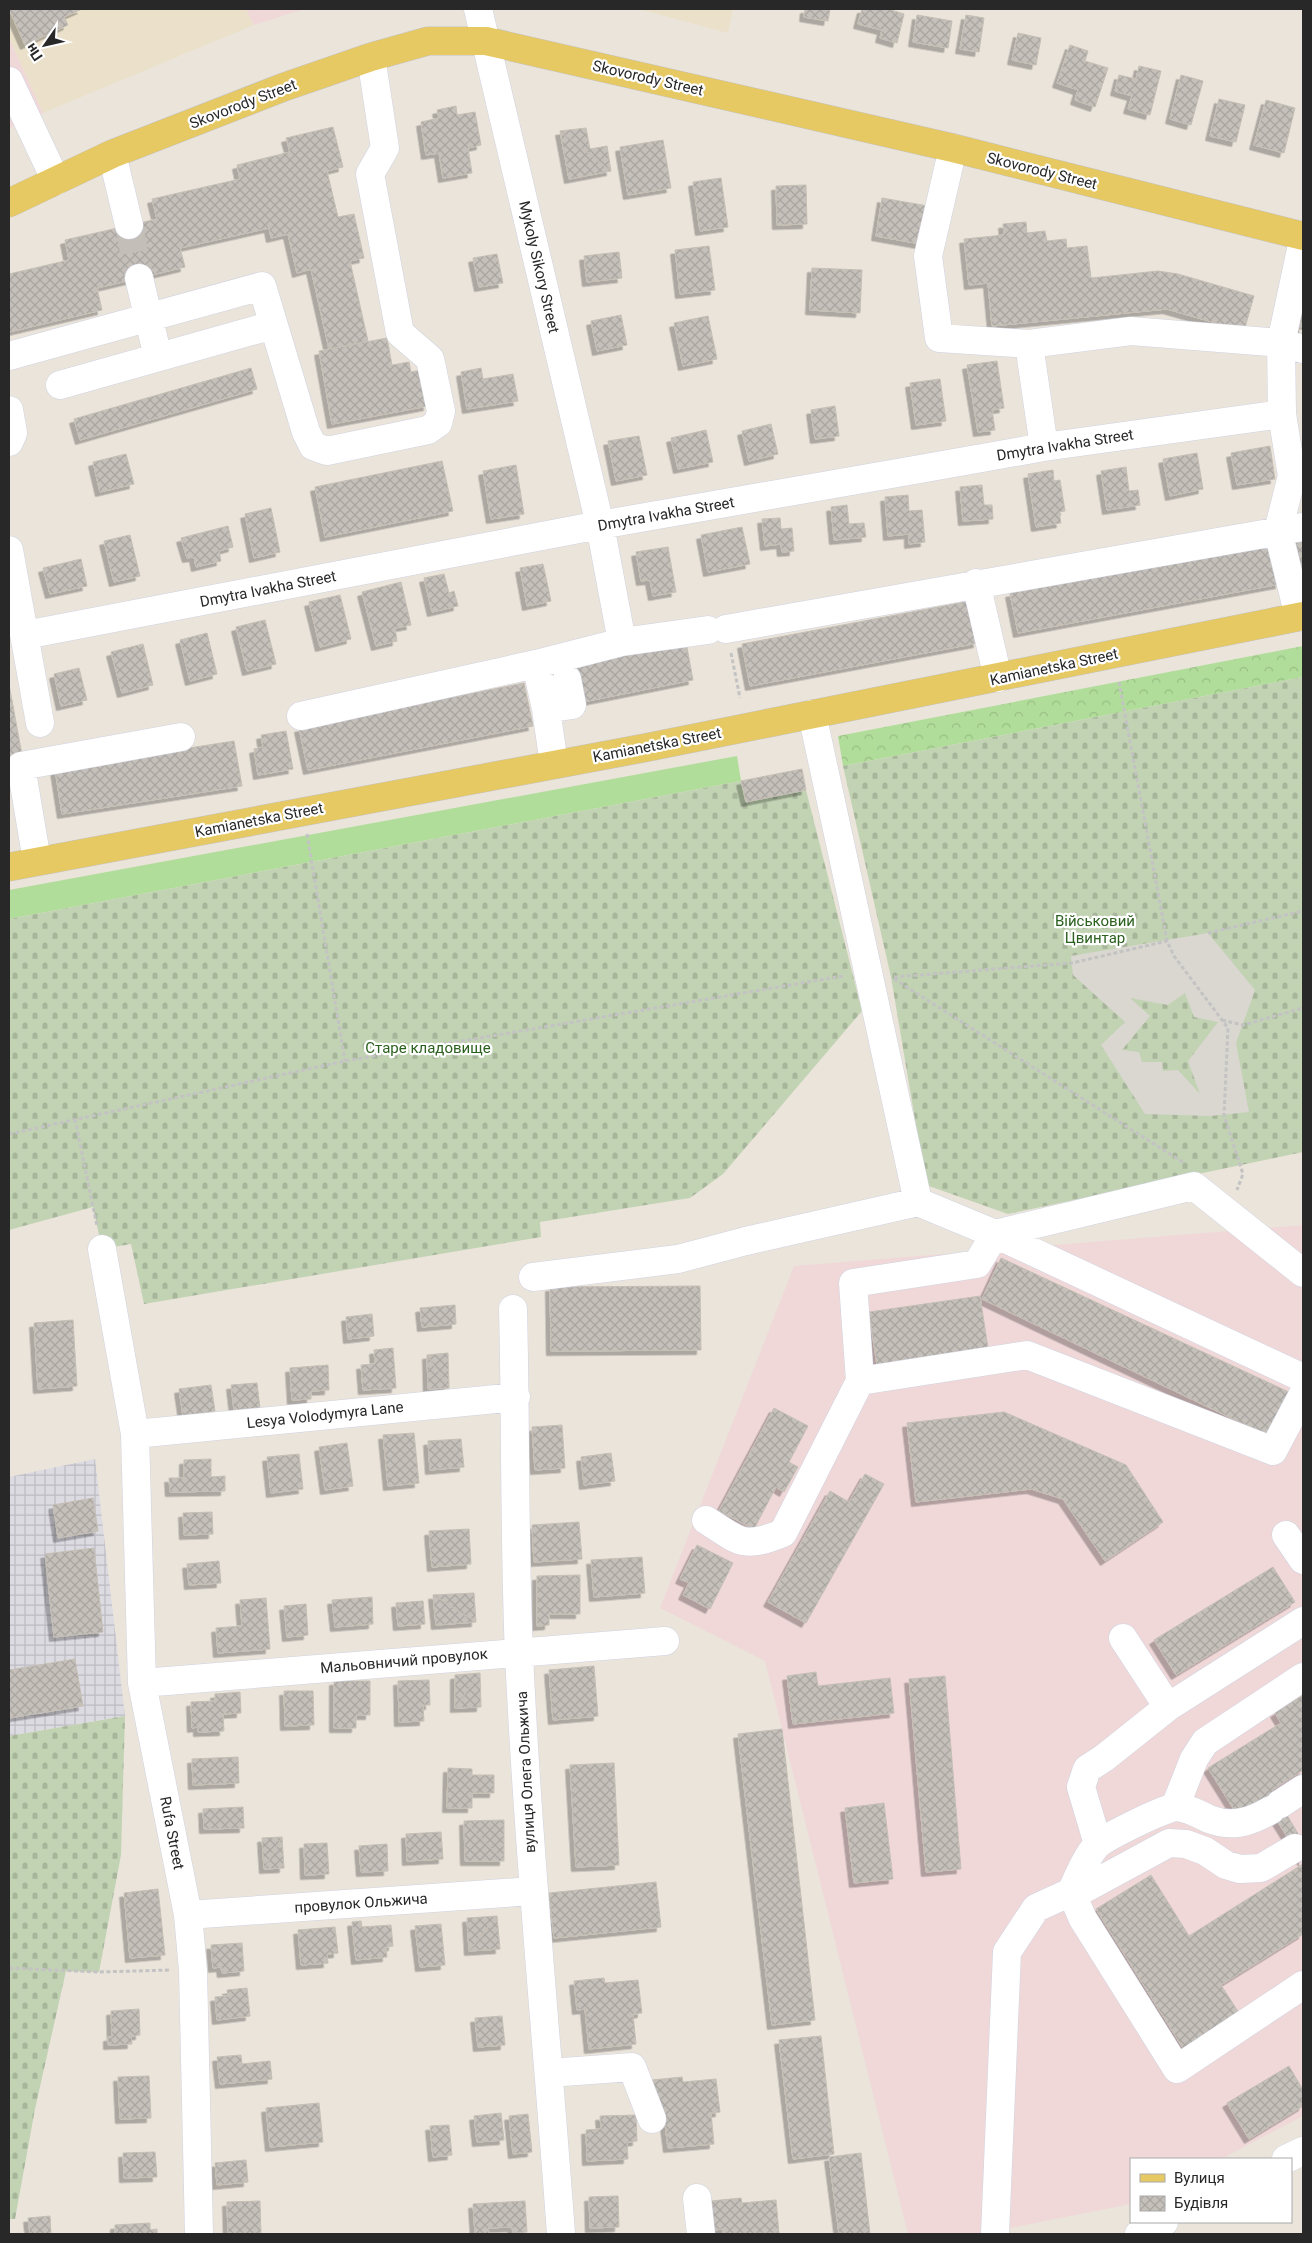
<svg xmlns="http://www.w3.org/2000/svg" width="1312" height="2243" viewBox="0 0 1312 2243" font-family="Roboto,sans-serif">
	<defs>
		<pattern id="industrial-grid" width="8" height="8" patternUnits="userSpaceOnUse" patternTransform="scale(1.25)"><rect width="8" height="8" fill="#dddbe2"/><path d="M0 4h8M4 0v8" fill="none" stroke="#bebcc2"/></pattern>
		<pattern id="forest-crowns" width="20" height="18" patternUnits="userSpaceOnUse" patternTransform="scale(1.25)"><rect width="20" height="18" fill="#b1dd9a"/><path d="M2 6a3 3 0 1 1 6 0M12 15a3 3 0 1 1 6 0" fill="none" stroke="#98be85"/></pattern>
		<pattern id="cemetery-stones" width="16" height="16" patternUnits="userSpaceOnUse" patternTransform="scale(1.25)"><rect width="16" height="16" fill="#c2d3b3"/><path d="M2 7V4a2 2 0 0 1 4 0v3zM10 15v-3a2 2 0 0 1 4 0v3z" fill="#a7b59a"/></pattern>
		<pattern id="building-cross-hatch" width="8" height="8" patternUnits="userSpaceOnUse" patternTransform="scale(1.25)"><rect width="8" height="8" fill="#c5c0ba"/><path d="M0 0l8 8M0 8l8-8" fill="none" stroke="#a9a5a0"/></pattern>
		<filter id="shadow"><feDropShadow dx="-4.5" dy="4.5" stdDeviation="0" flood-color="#0004"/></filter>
	</defs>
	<rect width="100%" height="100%" fill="#eae4db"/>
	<path fill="url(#industrial-grid)" d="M95,1459L125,1716L9,1736V1477Z"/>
	<path fill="#ebe1cb" d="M9,9H246L254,25L43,113L9,38Z
		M638,9H733L728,33Z"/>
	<path fill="#f0d8d9" d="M246,9H304L254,25Z
		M9,38L43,113L9,128Z
		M1303,1225V2116L1221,2159H1131V2204L980,2234H908L765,1661L660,1608L794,1266Z"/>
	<path fill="#b1dd9a" d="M737,756L741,781L9,919V890Z"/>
	<path fill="url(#forest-crowns)" d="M1303,646V677L843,766L838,736Z"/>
	<path fill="url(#cemetery-stones)" d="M1303,677V1152L1008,1214L926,1185L891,977L843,766Z
		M741,781L746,802L806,790L862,1011L723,1174L690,1198L540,1222L541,1237L144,1304L131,1244L102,1249L93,1207L9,1230V919Z
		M125,1716L121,1855L99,1972L66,1971L35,2109L15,2219H9V1736Z"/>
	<path fill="#dad7d1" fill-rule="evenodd" d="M1208,933L1255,990L1236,1043L1249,1112L1210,1116L1145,1114L1101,1045L1125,1022L1073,975L1071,956ZM1185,993L1194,1017L1218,1022L1188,1061L1200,1094L1178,1070L1163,1071L1162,1062H1142L1139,1052L1122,1050L1150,1016L1130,998L1168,1005Z"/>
	<path fill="url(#building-cross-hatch)" stroke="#c5bfb5" filter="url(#shadow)" d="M9,9H82L64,17L68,25L25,45Z
		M805,9H830L828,21L804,17Z
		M862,9H888L904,14L897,43L880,38L882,30L858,24Z
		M917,15L952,21L948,48L913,42Z
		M966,15L984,18L979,52L960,49Z
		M1018,33L1041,38L1036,65L1012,60Z
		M1070,45L1088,51L1085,61L1108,68L1095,107L1075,100L1078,90L1057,83Z
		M1139,66L1161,71L1150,115L1128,109L1132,96L1115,91L1119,75L1136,79Z
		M1181,75L1203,81L1191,125L1170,119Z
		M1219,99L1245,105L1236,142L1210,136Z
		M1266,100L1295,108L1284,153L1254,145Z
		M456,106L457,115L475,112L481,145L468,148L472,173L443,178L439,153L426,155L421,122L439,118L437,110Z
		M333,127L343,167L327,171L338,217L354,214L364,258L350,261L368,341L329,349L311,269L297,273L288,234L271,238L269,228L180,248L185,267L97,288L102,310L9,332V274L69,260L65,240L157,219L152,199L240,179L237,165L290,152L286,138Z
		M586,128L590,149L607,146L611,171L560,131Z
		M560,131L611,171L569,179Z
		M663,140L671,188L628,195L620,147Z
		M721,178L728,227L700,231L693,182Z
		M806,185L807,224L777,225L776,186Z
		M882,198L928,206L921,244L876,236Z
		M1026,222L1027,233L1045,231L1047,241L1066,239L1067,248L1087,246L1091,278L1158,271L1178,274L1254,296L1244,331L1167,309L992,326L988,283L969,285L964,239L1004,235L1003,224Z
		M709,246L715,290L680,294L675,250Z
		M619,252L622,278L587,282L584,256Z
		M497,254L503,283L479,287L473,258Z
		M812,268L862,270L860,313L810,310Z
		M1303,296V330L1295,328Z
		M621,315L627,345L597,351L591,321Z
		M708,316L717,359L683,366L674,323Z
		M387,338L392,365L409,362L411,372L421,370L428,406L332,424L319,351Z
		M997,361L1004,408L992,410L995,430L978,432L967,365Z
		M251,368L257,389L80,440L74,419Z
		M481,368L483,379L513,374L518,401L467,409L461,372Z
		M940,379L946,421L916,425L910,383Z
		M835,406L839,436L815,439L811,410Z
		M771,424L778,454L749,461L742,431Z
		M706,430L713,462L678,469L671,438Z
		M639,436L647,475L616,481L608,441Z
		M1270,446L1275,479L1237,485L1231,453Z
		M1197,453L1203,489L1170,496L1163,459Z
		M126,454L134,484L100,492L93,462Z
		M442,461L453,511L325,537L315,487Z
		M516,465L524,514L491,519L483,471Z
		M1126,467L1129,491L1138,490L1140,505L1107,510L1101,471Z
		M1053,470L1054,481L1060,480L1065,511L1059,512L1061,523L1036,527L1028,474Z
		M982,485L984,505H992L993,519L963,521L960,487Z
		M908,495L909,511L922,510L925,542L909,544V534L888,536L885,497Z
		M847,505L849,524L864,523L866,537L834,540L831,507Z
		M271,508L280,552L254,558L245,514Z
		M780,518L781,529L792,528L794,551L782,552L781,544L765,546L762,519Z
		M228,526L233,547L219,551L221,561L196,567L194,557L187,558L181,538Z
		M742,527L750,564L708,572L701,535Z
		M130,535L140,576L114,582L104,541Z
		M1303,535V579H1302L1294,537Z
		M1272,543L1280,584L1018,633L1010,593Z
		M668,547L676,592L653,596L650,580L641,581L636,552Z
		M81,559L87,586L50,594L43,568Z
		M543,564L551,601L527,606L520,568Z
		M444,574L449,593L454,591L458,606L432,612L424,578Z
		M401,582L411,625L395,628L397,641L376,646L362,592Z
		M340,595L351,639L320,647L309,602Z
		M970,601L978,643L750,686L742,644Z
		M265,620L276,664L247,671L236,627Z
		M207,633L217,674L190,681L180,640Z
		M686,642L693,680L583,702L575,664Z
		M143,644L153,685L122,693L111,652Z
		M79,668L87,700L61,706L54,674Z
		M524,683L533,726L308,770L299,728Z
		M9,684L22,755L9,757Z
		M286,731L293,769L258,775L254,749L263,747L261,735Z
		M234,741L242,786L62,814L55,769Z
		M802,769L806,790L746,802L741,781Z
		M1001,1258L1291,1393L1269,1436L982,1299Z
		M700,1286L701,1350L551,1351L550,1287Z
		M980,1296L988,1348L877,1365L869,1312Z
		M455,1305L456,1324L422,1327L420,1308Z
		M372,1314L374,1336L348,1339L346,1317Z
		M73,1320L77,1386L38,1389L34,1323Z
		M393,1348L396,1388L363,1390L361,1365L375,1364L374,1350Z
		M448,1353L449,1388L427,1355Z
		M427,1355L449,1388L428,1389Z
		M328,1365L329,1390L311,1391V1399L292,1400L290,1368Z
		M257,1383L260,1408L234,1410L231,1385Z
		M211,1385L215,1411L183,1416L179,1389Z
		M774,1408L808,1426L789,1462L798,1467L784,1492L776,1487L754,1529L719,1511Z
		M1004,1412L1126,1465L1163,1522L1105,1561L1063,1499L1031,1489L916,1502L907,1423Z
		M562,1425L565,1468L535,1470L532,1427Z
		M414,1433L419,1483L388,1486L383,1435Z
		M461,1439L464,1467L430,1470L428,1441Z
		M347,1443L353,1486L325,1490L319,1447Z
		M611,1453L615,1481L584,1485L581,1457Z
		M299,1454L303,1489L271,1493L267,1457Z
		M211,1459V1477L225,1476V1491L170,1492L169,1478H184V1460Z
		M865,1474L884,1484L806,1623L768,1602L830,1491L849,1502Z
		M93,1498L98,1531L58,1538L53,1505Z
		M212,1512L213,1534L184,1535L183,1513Z
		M579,1522L582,1559L534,1562L532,1525Z
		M469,1529L471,1564L432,1567L429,1531Z
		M697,1545L733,1563L710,1609L683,1595L689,1583L680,1579Z
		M94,1548L103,1632L54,1637L45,1554Z
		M642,1557L645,1593L594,1597L591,1560Z
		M219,1561L221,1583L189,1585L187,1564Z
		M1273,1567L1295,1602L1176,1675L1154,1640Z
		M580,1575V1614H549V1625L537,1626V1576Z
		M474,1593L476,1622L433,1595Z
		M433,1595L476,1622L436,1625Z
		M372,1597L373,1624L335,1627L332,1600Z
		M266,1598L270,1649L218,1653L216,1628L242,1626L240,1600Z
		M423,1601L425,1624L398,1626L396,1603Z
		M306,1604L308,1635L287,1637L284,1606Z
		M75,1659L83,1706L9,1718V1670Z
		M594,1666L598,1716L553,1720L549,1670Z
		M816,1672L818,1686L890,1678L894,1713L793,1724L787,1676Z
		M480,1673L455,1708V1675Z
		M480,1673L481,1707L455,1708Z
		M945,1676L961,1869L926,1872L909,1679Z
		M429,1680L430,1705H423L424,1721L399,1722L398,1681Z
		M334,1681H370V1715H356V1728H334Z
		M284,1691H313L314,1725L285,1726Z
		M240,1692L241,1713L223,1714L224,1731L198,1732V1727L192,1728L191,1702L215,1701V1694Z
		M1303,1695V1770L1272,1790L1303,1842V1862L1264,1800L1238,1816L1208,1768L1281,1723L1275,1713Z
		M782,1729L815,2020L772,2025L738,1734Z
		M238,1757L239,1783L193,1785L192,1759Z
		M614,1763L619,1865L576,1867L570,1765Z
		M448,1768L472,1769V1775H494V1793H472V1808H447Z
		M884,1803L893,1879L854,1883L845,1808Z
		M243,1807L244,1828L204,1829L203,1809Z
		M504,1820V1861L464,1821Z
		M464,1821L504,1861H465Z
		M441,1832L443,1859L407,1861L406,1834Z
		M282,1837L264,1869L262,1838Z
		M282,1837L284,1868L264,1869Z
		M327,1843L329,1874L305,1875L304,1844Z
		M387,1844L388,1871L361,1872L359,1846Z
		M1303,1864V1934L1221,1985L1239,2013L1183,2048L1096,1909L1151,1875L1189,1936Z
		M656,1882L661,1927L554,1938L549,1893Z
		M158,1889L165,1955L130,1958L124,1893Z
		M497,1916L469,1951L467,1918Z
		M497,1916L500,1949L469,1951Z
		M361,1921L362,1927L391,1925L393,1946L386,1947L387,1957L356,1960L352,1922Z
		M441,1924L445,1965L420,1967L415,1926Z
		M335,1927L338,1953L327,1954L328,1963L301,1965L298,1930Z
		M242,1943L244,1971L222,1973L221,1967L213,1968L211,1945Z
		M604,1978L605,1983L638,1980L642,2013L633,2014L636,2044L589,2049L585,2009L577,2010L574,1981Z
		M247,1988L250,2016L217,2020L215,1997L228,1996L227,1990Z
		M139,2009L140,2035L131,2036L132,2044L108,2045V2037H112L111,2011Z
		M502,2016L505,2045L478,2047L475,2018Z
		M821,2036L834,2154L793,2159L779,2040Z
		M241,2055L242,2064L270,2061L272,2079L220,2084L217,2057Z
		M1289,2066L1303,2090V2106L1249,2139L1227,2103Z
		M149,2076L151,2118L120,2119L118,2077Z
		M682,2077L683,2082L716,2079L720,2112L711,2113L714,2144L668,2148L663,2108L655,2109L652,2080Z
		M319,2103L323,2142L270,2147L266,2108Z
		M501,2113L504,2140L477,2142L474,2116Z
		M528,2114L532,2152L513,2154L509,2116Z
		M636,2115L637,2141L627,2142L628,2159L587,2161L586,2130L601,2129L600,2116Z
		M449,2125L452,2155L433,2157L430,2126Z
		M155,2152L157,2177L124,2178L123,2153Z
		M861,2153L870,2234H839L829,2157Z
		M246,2160L248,2182L217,2185L215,2163Z
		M618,2196L619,2227L590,2228L589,2197Z
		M741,2198L742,2203L776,2200L779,2233L723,2234V2229L714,2230L711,2201Z
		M260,2201L261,2234H228L227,2202Z
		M525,2201L527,2232L513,2233L512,2227L488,2228L489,2234H475L473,2204Z
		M50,2216L51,2234H30L28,2218Z
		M150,2223V2230L157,2229V2234H115V2225Z"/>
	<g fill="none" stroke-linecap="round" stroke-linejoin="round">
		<path stroke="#c3beb7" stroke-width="28" stroke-dasharray="28 14" stroke-linecap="butt" d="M129,225L139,278"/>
		<g stroke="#d0d3e0" stroke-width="29">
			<path id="minor" d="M478,9L600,525L622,642
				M9,81L56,181
				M953,148L928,256L939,338L1029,344L1131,331L1281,343L1303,349
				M112,154L129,225
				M139,278L158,357
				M1029,344L1044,447
				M9,356L262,286L306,432L313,446L327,451L428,430L438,423L441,411L430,359L400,333L370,174L385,148L371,57
				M60,385L273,325
				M9,410L13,433L9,442
				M9,550L40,723
				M976,583L998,678
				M1299,617L1278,531L1292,476L1282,414L1281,343L1303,240
				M726,629L1303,527
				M25,635L600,525L920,469L1044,447L1282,414
				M536,664L546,709L554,764
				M546,709L572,705L567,679
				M301,716L536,664L622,642L708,630
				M37,861L21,766L181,737
				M918,1202L995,1234L1303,1378
				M102,1249L135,1434L142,1683L188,1915L193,1970L199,2234
				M1303,1273L1194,1186L995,1234L977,1264L853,1283L860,1381L1027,1355L1273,1451L1303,1394
				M533,1277L678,1259L746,1241L918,1202L812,714
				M513,1309C516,1424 514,1539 519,1654C528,1848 547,2041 561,2234
				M135,1434L516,1397
				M706,1520C740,1542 743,1549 783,1533L860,1381
				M1286,1535L1303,1560
				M1123,1638L1168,1707
				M142,1683L665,1641
				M1280,1804L1303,1789
				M1175,1807L1194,1759L1205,1742L1303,1677
				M1098,1844L1081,1787L1087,1769L1104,1758L1168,1707L1303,1621
				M1071,1892L1083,1919L1177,2069L1303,1985
				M1071,1892C1078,1877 1086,1857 1097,1845C1106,1837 1166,1807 1177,1807C1189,1808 1198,1814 1209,1819C1232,1828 1251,1822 1271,1810
				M188,1915L533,1891
				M550,2073L632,2067L652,2119
				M1286,2159L1303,2151
				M697,2198L701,2234
				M995,2234L1007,1952L1036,1908L1071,1892L1086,1888L1169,1843L1186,1844L1205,1851L1226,1865L1240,1869L1261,1868L1295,1848
				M1139,2234L1164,2222"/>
		</g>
		<g stroke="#c3c3c3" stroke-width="29">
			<path id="major" d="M9,203L112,154L284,87L371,57L428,41H486L953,148L1303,236
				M9,867L644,748L1303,616"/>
		</g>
		<path stroke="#c3c3c3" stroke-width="3" stroke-dasharray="4 2.5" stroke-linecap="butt" d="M731,653L740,698
			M1119,682L1167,941L1174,956L1228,1028L1224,1115L1243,1174L1237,1190
			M307,834L345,1061
			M1208,933L1303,911
			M894,977L1072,963L1167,941
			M894,979L1184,1163
			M1222,1020L1243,1025L1303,1008
			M75,1119L97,1226
			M9,1134L345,1061L843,976
			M9,1968L99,1972L170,1970"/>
		<use href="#minor" stroke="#fff" stroke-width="28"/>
		<use href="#major" stroke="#e7c963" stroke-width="28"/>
	</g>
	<g text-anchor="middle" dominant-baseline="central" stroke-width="4.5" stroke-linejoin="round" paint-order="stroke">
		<g font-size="15" fill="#282828" stroke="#fff">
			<text transform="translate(648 78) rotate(13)">Skovorody Street</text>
			<text transform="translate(243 104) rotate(-21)">Skovorody Street</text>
			<text transform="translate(1042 171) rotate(14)">Skovorody Street</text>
			<text transform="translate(539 267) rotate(77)">Mykoly Sikory Street</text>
			<text transform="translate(1065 445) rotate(-9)">Dmytra Ivakha Street</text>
			<text transform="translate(666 514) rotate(-10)">Dmytra Ivakha Street</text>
			<text transform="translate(268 589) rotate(-11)">Dmytra Ivakha Street</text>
			<text transform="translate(1054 667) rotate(-12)">Kamianetska Street</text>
			<text transform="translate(657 745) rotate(-11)">Kamianetska Street</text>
			<text transform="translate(259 820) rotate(-11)">Kamianetska Street</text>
			<text transform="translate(325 1415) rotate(-6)">Lesya Volodymyra Lane</text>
			<text transform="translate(404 1661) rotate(-5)">Мальовничий провулок</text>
			<text transform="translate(526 1772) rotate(-93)">вулиця Олега Ольжича</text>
			<text transform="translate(172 1833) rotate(79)">Rufa Street</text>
			<text transform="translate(361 1903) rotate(-4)">провулок Ольжича</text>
		</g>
		<g font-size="15" fill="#2b601e" stroke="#fff">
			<text x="1095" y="921">Військовий<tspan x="1095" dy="17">Цвинтар</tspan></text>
			<text x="428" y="1048">Старе кладовище</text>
		</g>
	</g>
	<rect width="1312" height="2243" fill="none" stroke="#282828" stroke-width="20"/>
	<rect x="1130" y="2158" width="162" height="65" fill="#ffffff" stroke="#a9a9a9"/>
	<rect x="1140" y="2174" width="25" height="8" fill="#e7c963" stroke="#a9a9a9"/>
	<text x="1174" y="2183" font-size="15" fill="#282828">Вулиця</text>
	<rect x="1140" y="2196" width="25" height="15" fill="url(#building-cross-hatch)" stroke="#a9a9a9"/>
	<text x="1174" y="2208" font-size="15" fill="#282828">Будівля</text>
	<g transform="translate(45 45) rotate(236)" stroke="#ffffff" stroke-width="4" paint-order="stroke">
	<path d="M0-4L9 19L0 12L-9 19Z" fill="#282828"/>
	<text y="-8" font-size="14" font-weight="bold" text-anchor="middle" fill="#282828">Пн</text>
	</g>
</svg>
